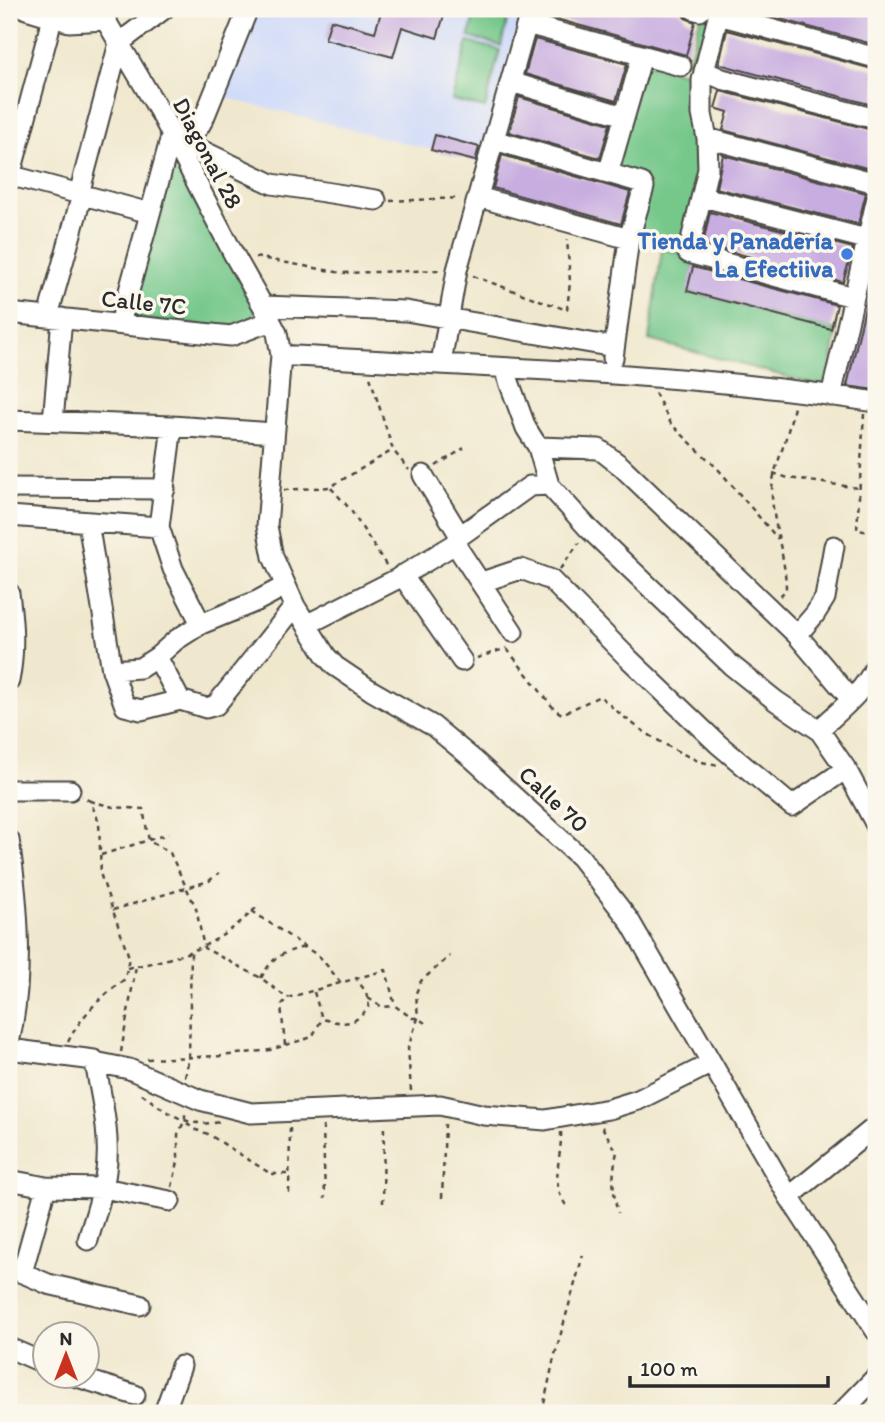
<svg xmlns="http://www.w3.org/2000/svg" width="885" height="1422" viewBox="0 0 885 1422" font-family="Itim,sans-serif">
	<rect width="100%" height="100%" fill="#fbf7ec"/>
	<filter id="ink" filterUnits="userSpaceOnUse"><feTurbulence type="fractalNoise" baseFrequency=".0143" numOctaves="2"/><feDisplacementMap in="SourceGraphic" scale="14" xChannelSelector="R" yChannelSelector="G"/><feConvolveMatrix kernelMatrix="1 2 1 2 8 2 1 2 1" color-interpolation-filters="sRGB"/></filter>
	<filter id="wash" filterUnits="userSpaceOnUse"><feTurbulence type="fractalNoise" baseFrequency=".00686" numOctaves="4" result="noise"/><feDisplacementMap in="SourceGraphic" scale="28" xChannelSelector="R" yChannelSelector="G"/><feGaussianBlur stdDeviation="1.57" result="paint"/><feColorMatrix in="noise" values="0 0 0 0 0 0 0 0 0 0 0 0 0 0 0 0 0 1.4 0 .05"/><feComposite in="paint" operator="in"/></filter>
	<g filter="url(#wash)">
		<rect width="100%" height="100%" fill="#f0e8ce"/>
		<path fill="#cfdafa" fill-rule="evenodd" d="M254,9H382L369,49L402,27L437,38L446,9H476L469,37L500,46L510,9H523L480,162L219,96ZM331,20L373,32L368,51L325,39Z"/>
		<path fill="#75c78a" stroke="#50795a" stroke-width="2" d="M476,9H510L501,46L469,37Z
			M701,14L709,16L696,64L688,63Z
			M468,42L500,50L485,108L452,100Z
			M644,63L693,75C684,107 699,122 700,151C701,184 690,218 683,250L634,239L647,184L616,167Z
			M172,159L256,309L252,320L229,328L129,319Z
			M662,249L681,253L695,262L688,291L837,330L830,372L821,386L649,340Z"/>
		<g id="blocks">
			<path fill="#c8ade0" d="M382,9H446L437,38L402,27L393,57L325,39L331,20L375,32Z
				M543,9H672L681,11L685,18L695,22L686,55L542,15Z
				M743,9H876V45Z
				M727,30L876,70V106L719,64Z
				M535,39L627,64L616,101L525,74Z
				M720,91L876,131L874,170L723,130L728,112L715,108Z
				M519,97L610,124L600,158L509,132Z
				M435,135L479,147L475,161L431,150Z
				M502,155L630,192L621,224L493,188Z
				M723,155L866,193L858,224L716,188Z
				M710,212L853,248L843,282L703,244Z
				M693,267L837,305L831,329L687,291Z
				M872,278L876,279V390L847,386Z"/>
		</g>
	</g>
	<g filter="url(#ink)">
		<use href="#blocks" fill-opacity="0" stroke="#494743" stroke-width="2"/>
		<g fill="none" stroke-linecap="round" stroke-linejoin="round">
			<g stroke="#494743" stroke-width="23">
				<path id="minor" d="M26,9L69,22L106,20
					M99,9L162,116L233,253L263,306L277,333L281,355L267,526L273,557L295,606L326,656L335,666L372,691L433,726L474,760L580,857L629,920L789,1197L876,1331
					M693,9L700,11
					M720,9L702,80V114L707,138L708,169L688,253L853,297
					M719,15L876,58
					M527,24L681,66
					M704,71L722,79L876,119
					M511,82L624,116
					M174,137L272,184L376,200
					M174,137L199,127L204,118L248,9
					M707,138L876,183
					M494,140L642,183L644,187L629,239L613,358
					M608,174L642,56
					M9,175L150,213
					M9,180L52,19
					M79,194L119,43L164,9
					M478,197L629,239
					M703,197L866,239
					M51,305L82,195
					M263,306L406,311L614,347
					M9,313L231,336L271,321
					M120,324L172,133
					M281,355C479,368 680,371 876,402
					M441,363L457,270L531,9
					M504,368L526,428L538,447L549,485L589,529L731,665L776,701L819,730L846,769L876,825
					M831,396L876,202
					M9,420L172,426L274,433
					M53,421L62,318
					M172,426L159,527L173,569L201,624
					M538,447L599,449L621,466L797,635L851,699
					M423,475L460,536
					M9,488L165,489
					M9,516L159,527
					M88,522L112,670L125,706L141,710L180,700
					M455,544L513,632
					M402,575L462,661
					M482,582L521,569L551,580L629,659L718,744L792,806L846,769
					M9,593C13,623 15,651 9,681
					M308,624L395,580L455,544L460,536L530,486L549,485
					M797,635L815,614L825,598L834,546
					M157,657L180,700L206,708L216,705L295,606
					M112,670L140,668L157,657L176,640L201,624L257,601L285,586
					M819,730C839,711 865,691 876,665
					M9,790H70
					M9,840C19,908 24,976 9,1043
					M9,1049L94,1060L95,1062L129,1069L200,1100L251,1113L440,1105L484,1115L545,1120L609,1109L638,1100L710,1064
					M9,1180L46,1187L103,1188L170,1201
					M789,1197L876,1126
					M88,1240C94,1218 103,1195 106,1171C111,1135 101,1097 95,1062
					M9,1267L48,1284L140,1305
					M22,1273L46,1187
					M9,1348L46,1364
					M74,1376L135,1395
					M164,1413L181,1366
					M841,1413L876,1377"/>
			</g>
			<path stroke="#494743" stroke-width="2.5" stroke-dasharray="5 5" stroke-linecap="butt" d="M390,201L460,198
				M646,243L673,249
				M255,257L342,273L443,270
				M473,276L567,310L570,282L567,239
				M370,377L393,450L409,470
				M655,393L671,424L718,469L778,539
				M864,414L857,530L876,533
				M436,466L464,448
				M773,473L788,478L859,488
				M331,488L350,509L388,568
				M284,490L330,487L393,450
				M560,569L579,543
				M780,596L786,590C786,558 774,529 772,497C771,477 778,463 784,444C788,432 791,419 794,407
				M507,649L555,710L562,714L600,696C628,723 660,744 696,760C702,763 710,763 717,765
				M477,658L507,648
				M90,801L113,807L143,809L149,841L170,853L196,908L204,948L261,978L287,998L386,970L395,1006L412,1018H418L425,1023
				M101,855L168,834
				M113,910L209,881L219,873
				M252,911L320,957L341,983
				M127,968C183,957 215,948 257,907
				M261,978C273,956 282,953 304,947
				M314,992L322,1019
				M368,998L382,1007L393,1006
				M68,1042C82,1014 101,997 125,979L129,957L101,876L99,822L90,801L82,796
				M285,1045L281,1006L287,998
				M121,1052L136,966
				M147,1059L221,1056L270,1050L312,1037L322,1019C346,1024 354,1027 369,1006L366,992L357,980
				M185,1077L189,1057L191,952
				M411,1091L408,1048L418,1018L416,993L421,981L450,956
				M142,1094C169,1114 186,1128 221,1122
				M187,1123L193,1129L208,1134L271,1174H288
				M323,1126L325,1199
				M602,1127L617,1152C612,1173 612,1191 618,1213
				M561,1132C562,1151 554,1172 559,1191C560,1196 564,1202 567,1207
				M172,1187L178,1162V1134L185,1120V1112
				M289,1193L290,1128
				M442,1198L445,1124
				M383,1203L384,1123
				M542,1413L554,1358L583,1255"/>
			<use href="#minor" stroke="#fff" stroke-width="19"/>
		</g>
	</g>
	<circle fill="#3f7fe0" stroke="#fbf7ec" stroke-width="2.5" cx="847" cy="254" r="7"/>
	<g text-anchor="middle" dominant-baseline="central" stroke-width="7" stroke-linejoin="round" paint-order="stroke">
		<g font-size="24" fill="#2b2b2b" stroke="#fbf7ec">
			<text transform="translate(208 153) rotate(62)">Diagonal 28</text>
			<text transform="translate(144 302) rotate(6)">Calle 7C</text>
			<text transform="translate(554 799) rotate(43)">Calle 70</text>
		</g>
		<g font-size="24" font-weight="bold" fill="#366cbe" stroke="#fbf7ec" text-anchor="end">
			<text x="833" y="240">Tienda y Panadería<tspan x="833" dy="28">La Efectiiva</tspan></text>
		</g>
	</g>
	<rect width="885" height="1422" fill="none" stroke="#fbf7ec" stroke-width="35"/>
	<g transform="translate(66 1355)"><circle r="33" fill="#fbf7ec" stroke="#a8a59f" stroke-width="2"/>
	<path d="M0-5L12 26L0 18L-12 26Z" fill="#c8321e"/>
	<text y="-10" font-size="19" font-weight="bold" text-anchor="middle" fill="#2b2b2b">N</text>
	</g>
	<path d="M630 1376v10h198v-10" fill="none" stroke="#2b2b2b" stroke-width="3.5"/>
	<text x="640" y="1376" font-size="21" fill="#2b2b2b" stroke="#fbf7ec" stroke-width="5" paint-order="stroke">100 m</text>
</svg>
